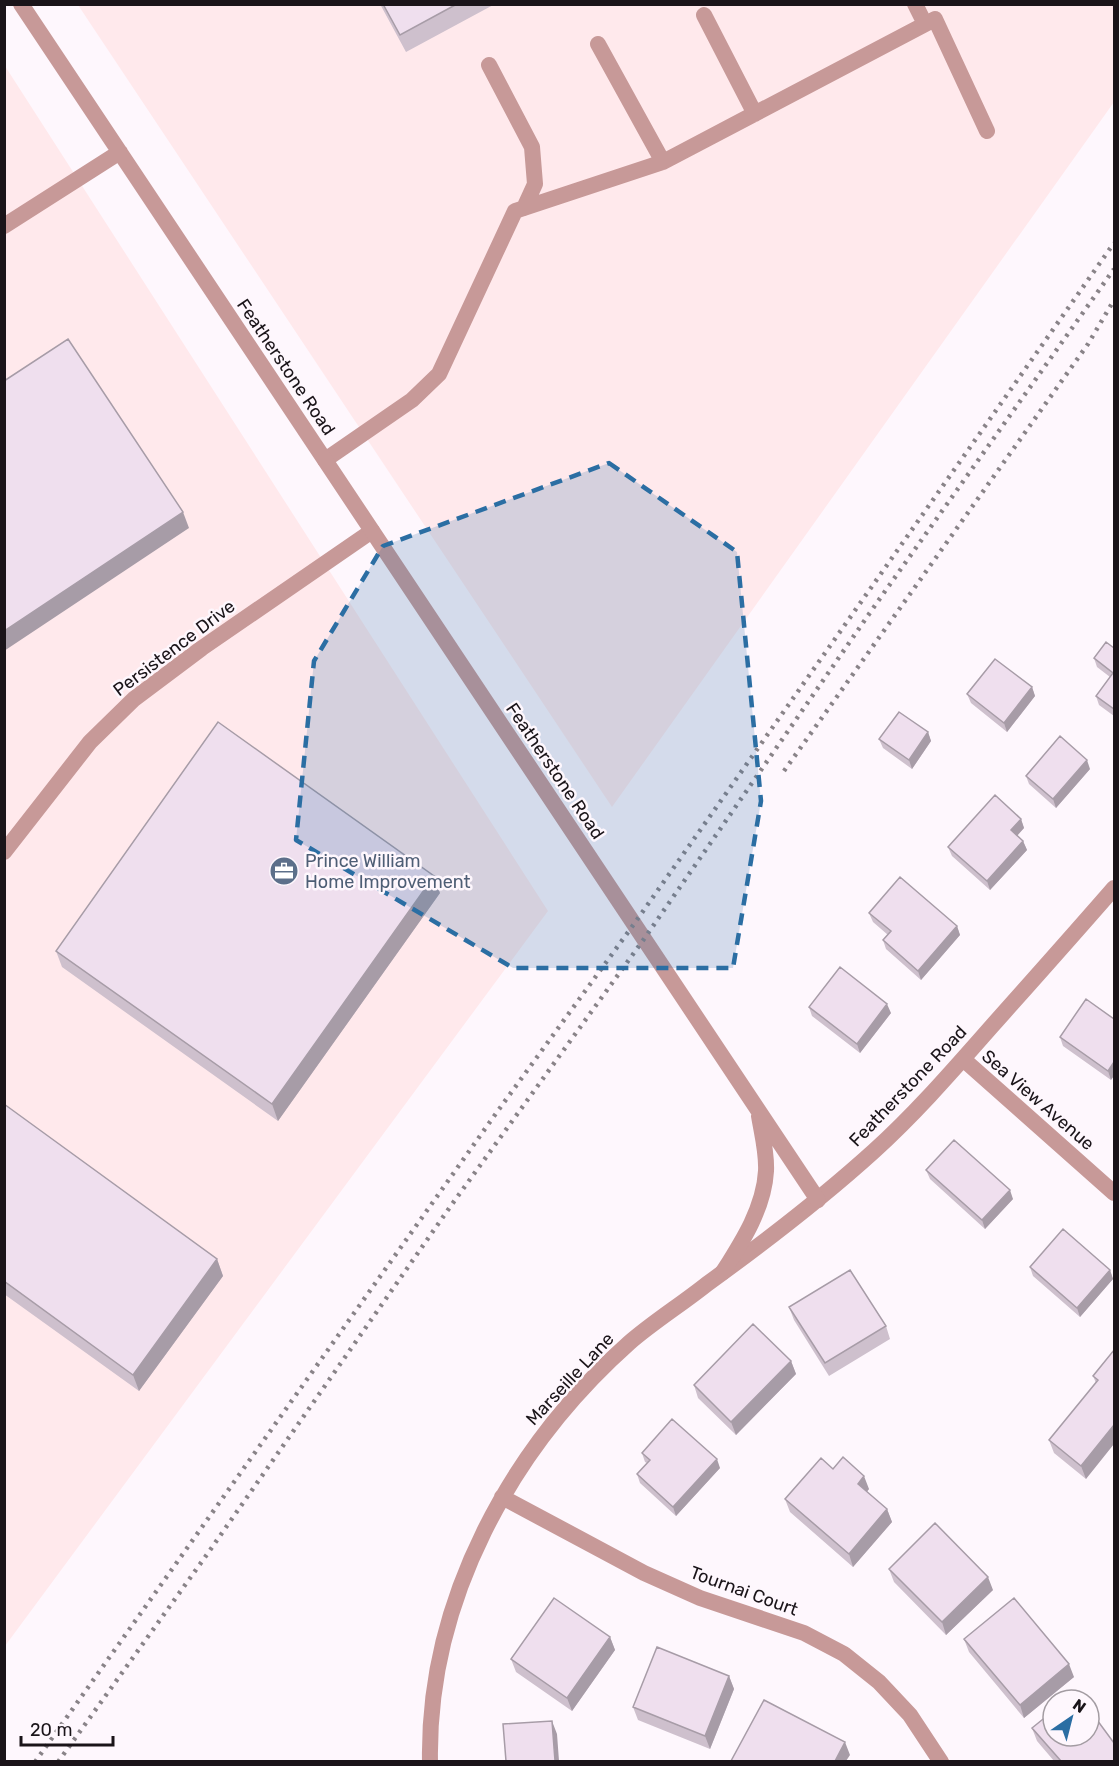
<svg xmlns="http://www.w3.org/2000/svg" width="1119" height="1766" viewBox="0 0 1119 1766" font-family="Rubik,sans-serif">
	<rect width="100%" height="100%" fill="#fef7fd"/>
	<path fill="#ffe9ec" d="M78,5H1114V102L612,807Z
		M5,66L548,911L5,1646Z"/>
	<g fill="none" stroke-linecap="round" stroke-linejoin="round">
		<path stroke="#c79998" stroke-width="16" d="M915,4L925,24
			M704,15L755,114
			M598,44L663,162
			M489,65L532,147L535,184L524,208
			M325,460L412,400L439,374L515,211L663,162L935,19L987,131"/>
		<path stroke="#c79998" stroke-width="16" d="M4,852L90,742L134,699L202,648L372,531
			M963,1059L1114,1193
			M502,1497L644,1573L700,1598L804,1633L844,1654L879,1682L910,1715L941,1762
			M430,1762C427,1601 511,1448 629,1343C653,1322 682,1304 707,1284C765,1242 821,1199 874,1151C917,1112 954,1069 992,1026C1033,980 1074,934 1114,888"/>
		<path stroke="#c79998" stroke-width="16" d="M21,4L818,1200
			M4,226L120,152
			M723,1272C742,1242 764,1208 766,1171C767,1153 762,1134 759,1116"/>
		<path stroke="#898388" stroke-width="4.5" stroke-dasharray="3 6" stroke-linecap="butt" d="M784,771L1088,344L1114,300
			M35,1762L497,1112L634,924L1114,243
			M58,1762L208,1553L450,1207L644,939L876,604L1114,269"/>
	</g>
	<path fill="#cec0cd" d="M380,4H495L406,52Z
		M1114,648V716L1099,705L1096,696L1110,677L1097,667L1094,658Z
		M1032,687L1035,696L1007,732L971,703L967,694Z
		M928,732L931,741L912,769L883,748L879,739Z
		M1090,769L1056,808L1029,784L1026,776Z
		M1021,819L1024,828L1017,836L1023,841L1027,850L990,890L952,856L948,847Z
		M440,893L278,1121L62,967L56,951Z
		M869,913L957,926L960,935L921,980L886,949L883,940L888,935L873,922Z
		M809,1007L891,1013L860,1053L812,1016Z
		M1114,1019L1111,1080L1063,1046L1060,1037Z
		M4,1104L217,1259L223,1276L139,1391L4,1294Z
		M926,1170L1013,1199L985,1229L930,1179Z
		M1030,1267L1110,1270L1113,1279L1080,1317L1033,1276Z
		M789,1307L886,1326L890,1339L829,1376L794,1320Z
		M1114,1350L1086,1479L1054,1453L1049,1440L1096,1383L1093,1376Z
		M791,1361L796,1374L736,1435L698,1398L694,1385Z
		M642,1453L720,1468L676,1516L640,1483L637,1474L647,1463L645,1462Z
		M833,1469L869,1489L867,1492L887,1509L892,1522L853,1567L790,1512L785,1499Z
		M889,1569L993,1590L946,1635L894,1582Z
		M610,1637L615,1650L572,1711L516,1672L511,1659Z
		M964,1639L1074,1677L1024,1718L969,1652Z
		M729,1676L734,1689L710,1749L638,1720L633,1707Z
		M1032,1728L1114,1761H1054L1037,1741Z"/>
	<path fill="#a79ca7" d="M183,512L189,528L4,651V631Z
		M1032,687L1035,696L1007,732L1004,723Z
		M928,732L931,741L912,769L909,760Z
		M1087,760L1090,769L1056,808L1053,799Z
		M1021,819L1024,828L1014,839L1011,830Z
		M1023,841L1027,850L990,890L987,881Z
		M434,876L440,893L278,1121L272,1104Z
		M957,926L960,935L921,980L918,971Z
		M887,1004L891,1013L860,1053L857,1044Z
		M1114,1062V1076L1111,1080L1108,1071Z
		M1010,1190L1013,1199L985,1229L982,1220Z
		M217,1259L223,1276L139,1391L133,1375Z
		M1110,1270L1113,1279L1080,1317L1077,1308Z
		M791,1361L796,1374L736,1435L731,1422Z
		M1114,1425V1444L1086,1479L1081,1466Z
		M717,1459L720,1468L676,1516L673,1507Z
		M864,1476L869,1489L862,1497L858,1484Z
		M887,1509L892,1522L853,1567L849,1554Z
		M988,1577L993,1590L946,1635L942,1622Z
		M610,1637L615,1650L572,1711L567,1698Z
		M1069,1664L1074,1677L1024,1718L1020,1705Z
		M729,1676L734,1689L710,1749L705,1736Z
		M552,1721L557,1734L559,1761H555Z
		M845,1742L850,1755L846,1761H835Z"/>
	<path fill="#efdfee" stroke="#a79ca7" stroke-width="1.5" d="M383,4H457L400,35Z
		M68,339L183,512L4,631V381Z
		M1106,642L1114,648V709L1096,696L1113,673L1094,658Z
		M995,659L1032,687L1004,723L967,694Z
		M899,712L928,732L909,760L879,739Z
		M218,722L434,876L272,1104L56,951Z
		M1060,736L1087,760L1053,799L1026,776Z
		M995,795L1021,819L1011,830L1023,841L987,881L948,847Z
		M900,877L957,926L918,971L883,940L891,931L869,913Z
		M840,967L887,1004L857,1044L809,1007Z
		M1086,999L1114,1019V1062L1108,1071L1060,1037Z
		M4,1104L217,1259L133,1375L4,1281Z
		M954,1140L1010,1190L982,1220L926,1170Z
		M1063,1229L1110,1270L1077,1308L1030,1267Z
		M850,1270L886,1326L825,1363L789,1307Z
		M753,1324L791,1361L731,1422L694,1385Z
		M1114,1350V1425L1081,1466L1049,1440L1098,1380L1093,1376Z
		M672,1419L717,1459L673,1507L637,1474L650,1460L642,1453Z
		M843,1457L864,1476L858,1484L887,1509L849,1554L785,1499L821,1458L833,1469Z
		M935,1523L988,1577L942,1622L889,1569Z
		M554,1598L610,1637L567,1698L511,1659Z
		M1014,1598L1069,1664L1020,1705L964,1639Z
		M657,1647L729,1676L705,1736L633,1707Z
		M1076,1692L1082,1700H1067Z
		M764,1700L845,1742L835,1761H731Z
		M1089,1709L1114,1743V1761H1061L1032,1728L1053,1711V1736H1089Z
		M552,1721L555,1761H506L503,1724Z"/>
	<path fill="#2b6ea3" fill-opacity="0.2" stroke="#2b6ea3" stroke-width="4.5" stroke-dasharray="12 8" stroke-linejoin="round" d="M609,463L737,552L761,801L733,968H513L296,840L314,661L383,546Z"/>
	<defs>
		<g id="office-disc" transform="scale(1.5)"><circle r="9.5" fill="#5c6f8a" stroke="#fef7fd"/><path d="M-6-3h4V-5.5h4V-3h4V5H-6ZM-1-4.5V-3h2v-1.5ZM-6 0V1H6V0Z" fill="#fff"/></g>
	</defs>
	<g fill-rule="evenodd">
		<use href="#office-disc" x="284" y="871"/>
	</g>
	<g text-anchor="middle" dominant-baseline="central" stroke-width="5" stroke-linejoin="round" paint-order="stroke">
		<g font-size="18" fill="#1a1419" stroke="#fef7fd">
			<text transform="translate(286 367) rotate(56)">Featherstone Road</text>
			<text transform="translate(174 648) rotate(-37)">Persistence Drive</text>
			<text transform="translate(555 771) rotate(56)">Featherstone Road</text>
			<text transform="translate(908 1086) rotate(-46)">Featherstone Road</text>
			<text transform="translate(1038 1100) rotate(41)">Sea View Avenue</text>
			<text transform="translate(570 1379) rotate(-47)">Marseille Lane</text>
			<text transform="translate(744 1591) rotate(20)">Tournai Court</text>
		</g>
		<g font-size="18" fill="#4e5e75" stroke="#fef7fd" text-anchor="start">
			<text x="305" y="861">Prince William<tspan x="305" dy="21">Home Improvement</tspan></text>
		</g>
	</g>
	<rect width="1119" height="1766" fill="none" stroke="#1a1419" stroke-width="12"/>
	<g transform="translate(1071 1718) rotate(35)"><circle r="28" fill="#fef7fd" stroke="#a39ca2" stroke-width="1.5"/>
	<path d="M0-4.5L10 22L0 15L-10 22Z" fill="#2b6ea3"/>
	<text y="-9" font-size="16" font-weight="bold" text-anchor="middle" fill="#1a1419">N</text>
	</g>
	<path d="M21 1736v9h92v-9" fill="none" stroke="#1a1419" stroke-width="3"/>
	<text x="30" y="1736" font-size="18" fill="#1a1419" stroke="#fef7fd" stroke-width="4.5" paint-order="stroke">20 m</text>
</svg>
